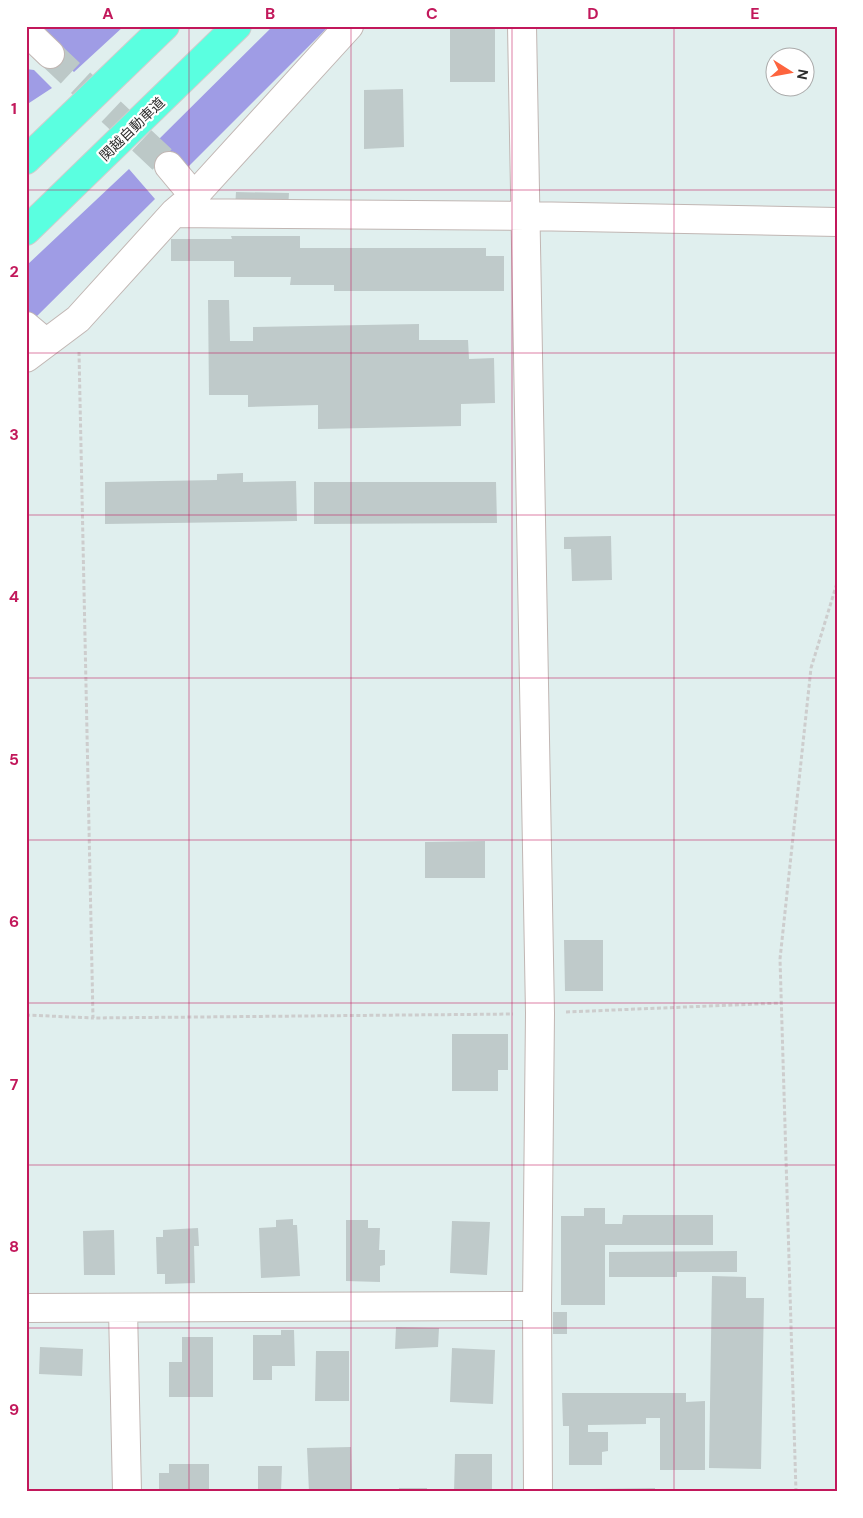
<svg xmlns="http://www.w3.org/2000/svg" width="863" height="1518" viewBox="0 0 863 1518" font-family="'DM Sans','Noto Sans JP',sans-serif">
	<rect width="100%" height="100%" fill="#e0efee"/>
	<path fill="#9f9ce5" d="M46,26H124L74,72L44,43Z
		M273,26H329L183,172L153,145Z
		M26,69L34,70L52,88L26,105Z
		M129,169L155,199L33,320L26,315V266Z"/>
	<path fill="#bfcaca" d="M450,26H495V82H450Z
		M403,89L404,147L364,149V90Z
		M236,192L289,193L288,210L235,208Z
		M231,236H300V248H486V256H504V291H334V285H290L291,277H234V261H171V239H232Z
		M208,300H229L230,341H253V327L419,324V340H468L469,359L494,358L495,403L461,404V426L318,429V405L248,407V395H209Z
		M243,473V482L296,481L297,521L105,524V482L217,480V474Z
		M314,482H496L497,523L314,524Z
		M611,536L612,580L572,581L571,549H564V537Z
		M485,841V878H425V842Z
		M564,940H603V991H565Z
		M452,1034H508V1070H498V1091H452Z
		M584,1208H605V1224H622L623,1215H713V1245H605V1305H561V1216H584Z
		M293,1219V1225H297L300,1276L261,1278L259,1228L276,1227V1220Z
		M346,1220H368V1228H380L379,1250H385V1265L380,1266V1282L346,1281Z
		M452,1221L490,1222L487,1275L450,1273Z
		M198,1228L199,1246H194L195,1283L165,1284V1274H157L156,1237H163V1230Z
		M114,1230L115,1275H84L83,1231Z
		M737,1251V1272H677V1277H609V1252Z
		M712,1276L746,1277V1298H764L761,1469L709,1468Z
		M553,1312H567V1334H553Z
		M396,1327L439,1328L438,1347L395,1349Z
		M281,1330H294L295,1366H272V1380H253V1335H281Z
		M182,1337H213V1397H169V1362H182Z
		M40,1347L83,1349L82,1376L39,1374Z
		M452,1348L495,1350L493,1404L450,1402Z
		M316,1351H349V1401H315Z
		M562,1393H686V1402L705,1401V1470H660V1418H646V1424L588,1425V1432H608V1451L602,1452V1465H569V1426H563Z
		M351,1447L352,1492H309L307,1448Z
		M455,1454H492V1492H454Z
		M169,1464H209V1492H159V1473H169Z
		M258,1466H282L281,1492H258Z
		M399,1488H427V1492H399Z
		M655,1488V1492H593V1489Z"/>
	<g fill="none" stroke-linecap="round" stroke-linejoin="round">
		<path stroke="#bcc8c7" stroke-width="28" stroke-dasharray="28 14" stroke-linecap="butt" d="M50,54L169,166"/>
		<g stroke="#c1b6b3" stroke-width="30">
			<path id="minor" d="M522,26L540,1013L537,1306L538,1492
				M26,31L50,54
				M169,166L194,196
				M174,213L525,216L837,222
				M26,326L45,342
				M26,358L78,319L174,213L194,196L349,26
				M26,1308L537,1306
				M123,1309L127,1492"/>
		</g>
		<g stroke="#cdcdcd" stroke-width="30">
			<path id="motorway" d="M26,160L165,26
				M26,231L237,26"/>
		</g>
		<path stroke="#cdcdcd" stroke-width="3" stroke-dasharray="4 2.5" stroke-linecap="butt" d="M79,352L93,1018L513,1014
			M566,1012L781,1003
			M26,1015L93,1018
			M796,1492L780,959L811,668L837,583"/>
		<use href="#minor" stroke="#fff" stroke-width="28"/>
		<use href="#motorway" stroke="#5affe0" stroke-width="28"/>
	</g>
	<path fill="none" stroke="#c2185b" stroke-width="1" stroke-opacity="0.55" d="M189,26V1492M351,26V1492M512,26V1492M674,26V1492M26,190H837M26,353H837M26,515H837M26,678H837M26,840H837M26,1003H837M26,1165H837M26,1328H837"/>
	<g text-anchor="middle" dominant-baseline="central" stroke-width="4.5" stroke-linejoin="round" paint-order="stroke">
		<g font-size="14" fill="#2d2d2d" stroke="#fff">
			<text transform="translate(132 129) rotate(-44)">関越自動車道</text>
		</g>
	</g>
	<rect width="863" height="1518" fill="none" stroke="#ffffff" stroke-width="55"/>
	<g transform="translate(790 72) rotate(101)"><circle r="24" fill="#ffffff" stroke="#ababab"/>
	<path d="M0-4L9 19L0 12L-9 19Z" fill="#fd643e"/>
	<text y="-8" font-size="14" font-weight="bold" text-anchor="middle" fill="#2d2d2d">N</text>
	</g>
	<rect x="28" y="28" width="808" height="1462" fill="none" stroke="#c2185b" stroke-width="2"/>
	<g font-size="16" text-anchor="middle" font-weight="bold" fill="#c2185b">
		<text x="108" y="19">A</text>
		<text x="270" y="19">B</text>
		<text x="432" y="19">C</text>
		<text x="593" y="19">D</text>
		<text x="755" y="19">E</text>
		<text x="14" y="114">1</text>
		<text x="14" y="277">2</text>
		<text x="14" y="440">3</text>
		<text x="14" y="602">4</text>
		<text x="14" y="765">5</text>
		<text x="14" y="927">6</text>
		<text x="14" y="1090">7</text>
		<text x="14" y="1252">8</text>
		<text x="14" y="1415">9</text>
	</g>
</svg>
